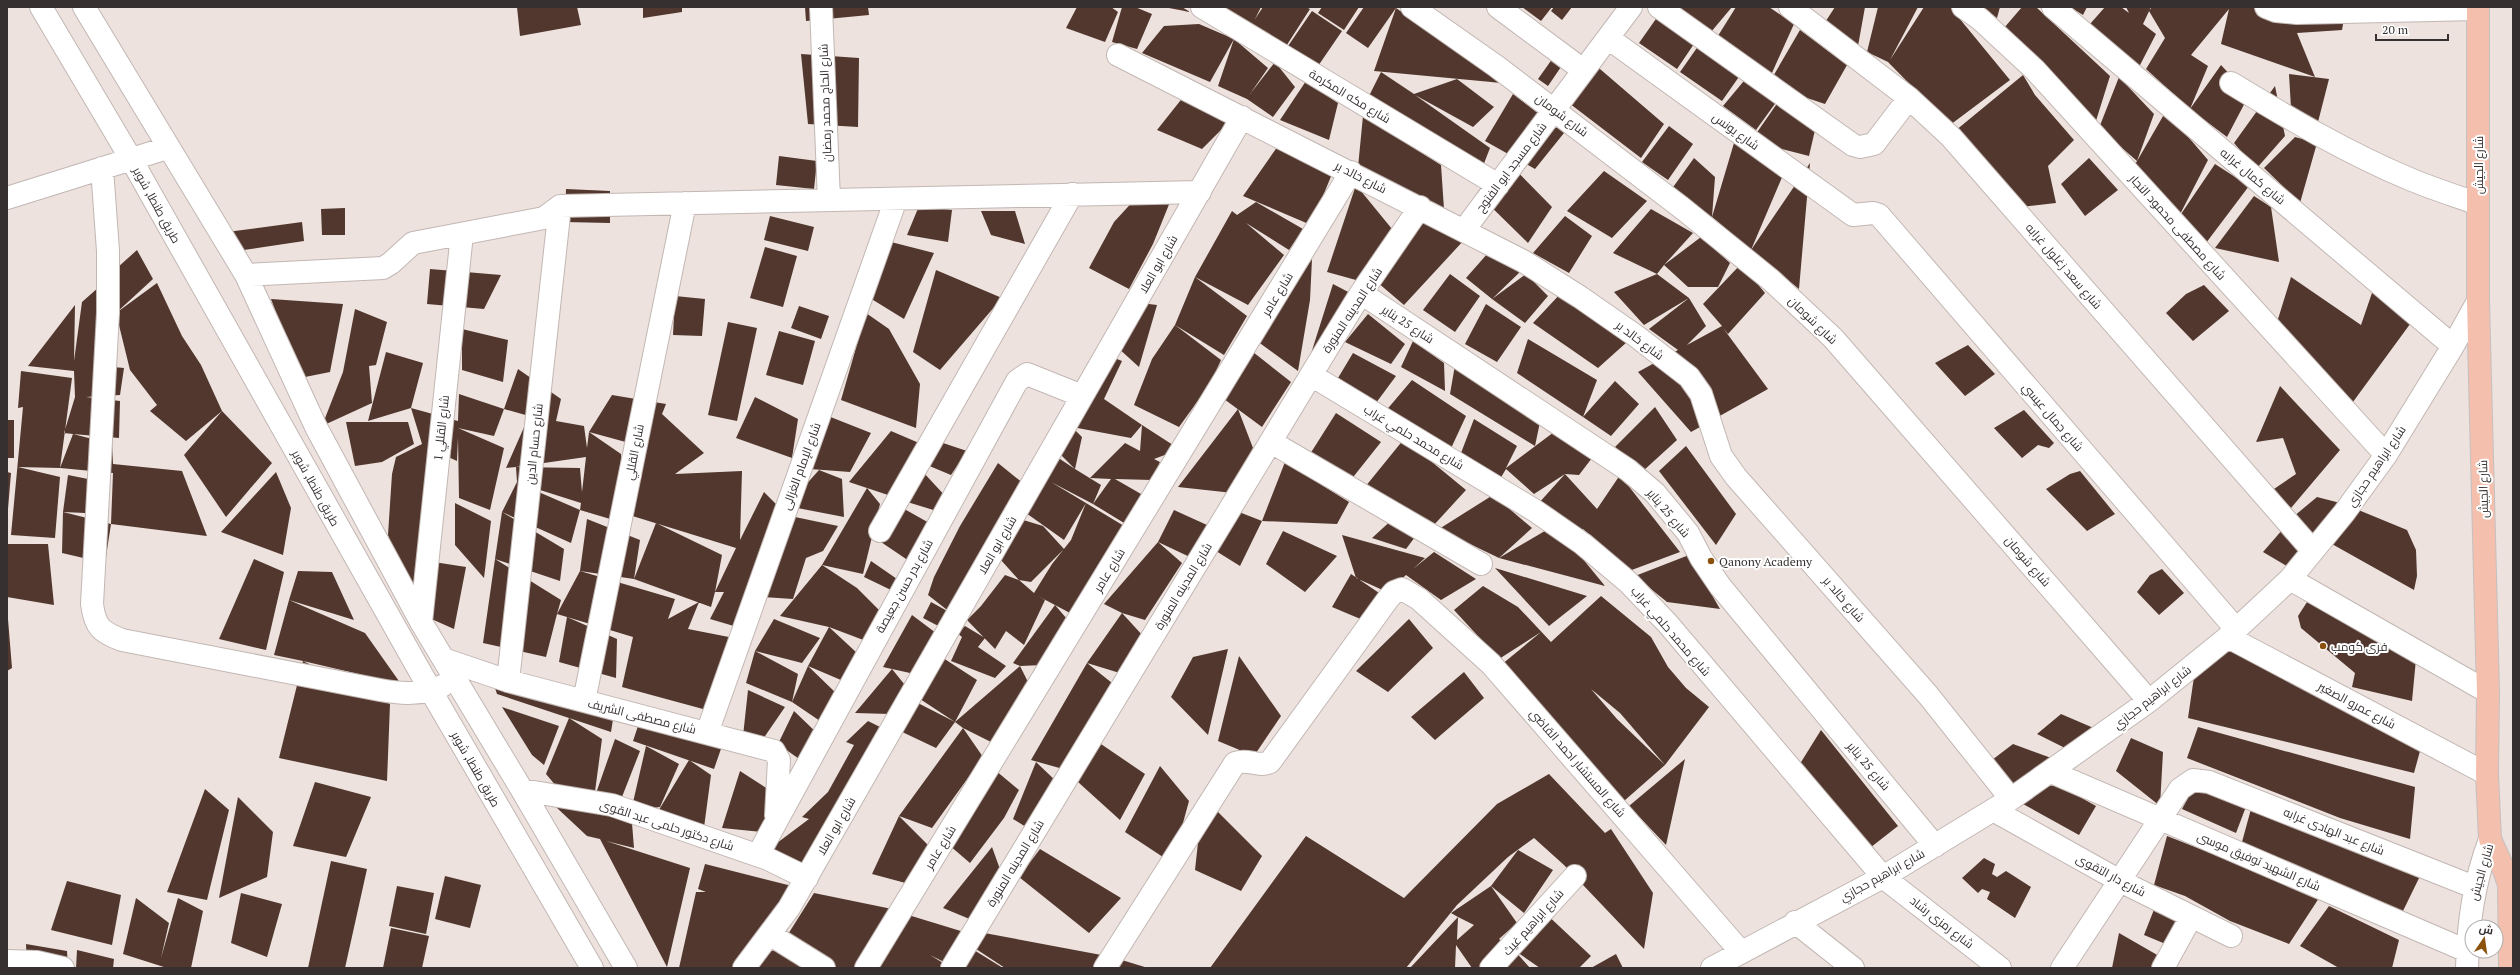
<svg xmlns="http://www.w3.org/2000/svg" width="2520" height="975" viewBox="0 0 2520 975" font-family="'PT Serif',Cairo,serif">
	<rect width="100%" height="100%" fill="#ede2de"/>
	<path fill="#51372e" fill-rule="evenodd" d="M517,7H577L581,25L520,36Z
		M643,7H682V12L643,18Z
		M805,7H868L869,15L806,21Z
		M1077,7H1111L1118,12L1105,42L1066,28Z
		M1122,7H1135L1152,14L1137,49L1112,42Z
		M1182,7L1190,12L1169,8V7Z
		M1214,7H1261L1255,19L1263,7H1306L1310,9L1283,51Z
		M1322,7H1359L1344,30L1318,13Z
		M1364,7L1396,8L1368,48L1346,33Z
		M1522,7H1552L1541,21Z
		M1554,7H1572L1562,20L1551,11Z
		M1672,7H1732L1711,32Z
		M1736,7H1769L1794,24L1771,75L1716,39Z
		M1835,7H1865L1858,46L1820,30Z
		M1878,7H1918L1890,60L1924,7H1950L2010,80L1950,125L1888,62L1867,52Z
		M1982,7H2000L1997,18Z
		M2022,7H2036L2110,76L2095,124L2004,28Z
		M2070,7H2087L2083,15Z
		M2105,7H2121L2129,13L2126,7H2151L2143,24L2156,34L2139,67L2083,32Z
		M2152,7H2346L2342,30L2297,33L2315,77L2221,44L2229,9L2191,55L2208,66L2190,109L2221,65L2249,95L2227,137L2190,109L2146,69L2165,38L2149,11Z
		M1396,8L1502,83L1374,71Z
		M1312,11L1342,31L1316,69L1286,49Z
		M1658,16L1696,41L1677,69L1639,43Z
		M1199,24L1234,39L1210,82L1142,53L1164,26Z
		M1800,30L1847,65L1825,104L1768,85Z
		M1234,39L1268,68L1250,94L1275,62L1295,87L1273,117L1247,99L1218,86Z
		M1701,42L1743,71L1722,101L1680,72Z
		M801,54L859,58L858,127L808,124Z
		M1555,55L1565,61L1548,86L1538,79Z
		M1593,63L1664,124L1641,158L1565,100Z
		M1381,72L1414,94L1457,79L1494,107L1473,127L1415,95L1490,148L1483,166L1369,96Z
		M2289,74L2329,79L2318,122L2291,108Z
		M2023,75L2035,95L2074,140L2048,166L2056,203L2020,207L1955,131Z
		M1748,76L1777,101L1756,130L1723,106Z
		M2119,77L2154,114L2137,161L2099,128Z
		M1306,81L1338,103L1329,140L1280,120Z
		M2275,86L2285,136L2256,169L2234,143Z
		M1513,94L1564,133L1535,169L1485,141Z
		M1783,95L1815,130L1809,156L1751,141Z
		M1184,96L1230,121L1202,149L1157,130Z
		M2166,111L2208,160L2175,224L2133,168Z
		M1363,116L1441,165L1444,209L1358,167Z
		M1669,126L1693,144L1668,180L1642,162Z
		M2295,137L2317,143L2300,203L2264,168Z
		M1280,143L1332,174L1311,225L1243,196Z
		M1734,143L1783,175L1751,250L1712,217L1671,190L1694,158L1715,177L1712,217Z
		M779,156L817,161L814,189L776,185Z
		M1504,158L1552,207L1528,243L1477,193Z
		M2089,158L2118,190L2085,216L2061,184Z
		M1810,163L1799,289L1751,250Z
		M2215,164L2249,186L2206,243L2179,217Z
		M1604,171L1647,201L1612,238L1567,211Z
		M1356,185L1392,229L1356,280L1327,272Z
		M566,189L610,191V223L565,222Z
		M2254,196L2271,207L2279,262L2215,248Z
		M1137,197L1170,202L1153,244L1129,289L1089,268L1114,222Z
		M1256,202L1303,229L1289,250L1246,223L1284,255L1248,305L1195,277L1232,211L1237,215Z
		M919,206L952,210L948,242L907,235Z
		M345,208V235H322L321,209Z
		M1651,209L1693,233L1664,265L1701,237L1730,263L1718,287H1688L1664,265L1657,274L1613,253Z
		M981,211H1015L1025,244L991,235Z
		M770,216L814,227L808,251L764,240Z
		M1565,216L1592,236L1569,273L1533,253Z
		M1428,217L1465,239L1404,305L1377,282Z
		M302,222L304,241L230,252L227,232Z
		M891,242L934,253L904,319L865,295Z
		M765,247L797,256L783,307L750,298Z
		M137,250L153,279L116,313L157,283L182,336L201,365L222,411L272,463L226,517L184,455L222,411L186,441L150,411L157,405L130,370L116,313L117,268Z
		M1488,253L1521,271L1492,299L1526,274L1548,296L1525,323L1492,299L1466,278Z
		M1312,259L1310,300L1298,371L1257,341Z
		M1741,264L1765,293L1728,334L1723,328L1768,389L1691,432L1638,372L1678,350L1649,329L1689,298L1644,325L1614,292L1657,274L1689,298L1706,326L1687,345L1722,326L1703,304Z
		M430,269L501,275L484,309L427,304Z
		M936,270L1002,298L940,370L913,352Z
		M1450,274L1480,296L1455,332L1423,310Z
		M1195,277L1247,316L1224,355L1175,325L1221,360L1210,384L1179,427L1134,405L1152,359L1175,325Z
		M2291,277L2361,325L2373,290L2413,320L2350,406L2274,332Z
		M1333,284L1354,295L1309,360Z
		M2204,285L2229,311L2193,341L2166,313L2186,294Z
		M99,287L113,367L124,368L120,395L86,397L120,401L119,438L73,434L112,444L113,464L182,471L207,536L111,524L113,473L60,468L73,434L64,433L75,397L74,371L28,366L75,305L74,361L82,302Z
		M1562,292L1627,342L1598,368L1533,323Z
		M675,296L705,299L702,336L673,335Z
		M271,299L343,304L330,372L300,378Z
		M1141,303L1157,305L1139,367L1117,347Z
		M1486,304L1521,327L1497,362L1465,344Z
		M799,306L829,316L821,339L791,328Z
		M355,309L387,322L376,365L369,366L372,403L322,426L343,372Z
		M866,313L889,329L920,384L916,428L841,400Z
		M1368,314L1405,344L1391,364L1345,342Z
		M728,322L757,328L737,421L708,415Z
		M462,329L508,340L503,382L462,370Z
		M779,331L815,341L803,385L766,375Z
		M1528,339L1597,380L1583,417L1517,373Z
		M1413,341L1444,363L1445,391L1401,367Z
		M1968,345L1995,374L1965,396L1935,363Z
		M386,352L423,363L411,408L368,421Z
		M1253,352L1291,382L1262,427L1224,399Z
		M1353,353L1396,376L1376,403L1335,383Z
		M1112,357L1122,361L1104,399L1142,425L1131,438L1072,427Z
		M1455,365L1540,422L1535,446L1450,394Z
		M518,369L561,399L556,421L584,426L587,448L589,432L612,395L666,404L662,414L704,453L675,474L742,471L740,540L764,492L779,507L744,629L710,619L724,592H715L711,607L634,579L656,523L722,555L715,592L736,548L626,514L644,447L589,432L621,454L627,524L580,510L581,503L518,483L580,510L571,543L502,512L517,482L516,467L506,468L529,416L504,409L494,436L458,428L504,448L490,510L459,498L458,437L457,461L435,451L416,598L398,566L388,535L392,474L396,457L422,444L411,408L458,421L459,394L504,409ZM586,457L582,492L580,468L516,467Z
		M21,371L72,378L60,468L18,467L60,477L55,538L11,535L23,407L18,408Z
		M1412,380L1466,416L1447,457L1384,413Z
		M1615,381L1639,404L1611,436L1583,417Z
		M2280,386L2340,450L2291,508L2271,491L2296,474L2283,438L2256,442Z
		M755,397L798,419L792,458L736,438Z
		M1655,407L1677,440L1643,471L1615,447Z
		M1238,409L1253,448L1233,493L1178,487Z
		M2024,410L2054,443L2049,448L2038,445L2022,458L1994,428Z
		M1336,413L1381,442L1346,486L1305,462Z
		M828,416L871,433L850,472L810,469Z
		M1474,419L1517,446L1506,468L1554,432L1592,458L1579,475L1565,474L1534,494L1506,469L1500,479L1461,453Z
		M7,420H14V458H7Z
		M346,422H408L414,444L382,462L355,466Z
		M1142,425L1173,445L1170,453L1154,459L1160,462L1152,480L1115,479L1148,498L1129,526L1093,504L1111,479L1090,478L1125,443L1140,451Z
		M1072,427L1082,437L1075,469L1101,485L1093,504L1051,482L1086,503L1064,540L1026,513L1057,457L1075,469L1056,450Z
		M891,431L919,443L891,496L849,482Z
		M1404,439L1466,490L1433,526L1365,487Z
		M940,442L967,451L951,475L927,465Z
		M1686,446L1736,514L1716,545L1659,471Z
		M1285,462L1349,502L1337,524L1262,521Z
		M998,463L1024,484L951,613L928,595L934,577L960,526Z
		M819,470L842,479L844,517L787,506Z
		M2080,471L2115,514L2087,531L2046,489L2070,474Z
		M7,472L11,473L8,509H7Z
		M276,472L291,508L283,555L221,532Z
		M923,472L948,499L940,512L904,501Z
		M1565,474L1597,509L1620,475L1680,552L1629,571L1583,529L1575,538L1538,504Z
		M68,475L108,483L107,514L63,512Z
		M867,488L880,504L863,574L822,565L857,588L884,615L866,641L829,627L857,653L848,683L808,666L829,627L780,616L822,565Z
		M1493,495L1532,528L1499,558L1439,529Z
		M2317,497L2344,504L2312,541L2293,517Z
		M455,503L491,521L484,578L455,545Z
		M1086,503L1129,529L1070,613L1038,596L1045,600L1024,645L1006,631L995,649L967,620L981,606L1005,575L1019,580L1034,593L1052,564L1071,540Z
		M899,506L931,524L912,563L878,540Z
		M2356,509L2407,530L2416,550L2417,576L2414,590L2323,539Z
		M1174,510L1207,525L1192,558L1158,542Z
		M63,512L111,524L105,563L62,553Z
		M502,512L564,549L560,581L495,559L561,600L557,614L580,571L675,599L668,619L699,602L688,629L734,638L714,712L622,687L633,637L567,617L617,639L616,678L559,662L567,617L557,614L546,657L483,643L495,559Z
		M1239,512L1262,521L1240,566L1216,551Z
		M795,517L838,526L823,551L806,558L793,599L763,597Z
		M1395,517L1418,533L1406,549L1372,538Z
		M587,519L640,540L634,579L580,571Z
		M1020,519L1043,526L1064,549L1031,582L1019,580L1000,559Z
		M1555,525L1605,586L1499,558Z
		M2283,529L2308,546L2290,568L2263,552Z
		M1283,531L1337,556L1305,592L1266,564Z
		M1342,535L1425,558L1413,569L1434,552L1476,579L1441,600L1406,575L1387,592L1356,578Z
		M1158,542L1182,563L1145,620L1122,613L1104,604Z
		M7,544H48L54,605L7,597Z
		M1689,555L1720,609L1667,602L1635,576Z
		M254,559L284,572L266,650L219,639Z
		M871,561L897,579L891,590L864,577Z
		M434,562L466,567L454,629L427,617Z
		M1495,568L1587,596L1549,626Z
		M2162,569L2184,593L2159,615L2137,592L2150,575Z
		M298,571L332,572L354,620L289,600L365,633L401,684L303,661L390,704L387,781L279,758L303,661L274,655L289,600Z
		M1351,574L1388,599L1370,623L1332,607Z
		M1483,586L1518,607L1551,642L1601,596L1651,637L1668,667L1686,688L1709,707L1665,765L1620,713L1591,689L1617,719L1665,765L1624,801L1501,665L1541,632L1499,659L1454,610Z
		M2309,599L2416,659L2412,701L2352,687L2355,673L2301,628L2298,616Z
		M931,602L951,613L946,630L923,618Z
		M1055,605L1067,619L1043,665L1020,666L1013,663Z
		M7,607L12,668L7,671Z
		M1122,613L1144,637L1123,674L1087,663Z
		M912,615L940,636L910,673L892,669L909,690L890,714L855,713L892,669L883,667Z
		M774,619L820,638L802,663L755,651L798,674L792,702L808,666L838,695L823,723L792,702L746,683L755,651Z
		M1409,619L1433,648L1388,692L1356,671Z
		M965,626L985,638L978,647L1006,666L995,678L951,661L962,637L957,633Z
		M2234,640L2423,740L2414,773L2188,718L2196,663Z
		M1228,649L1208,735L1171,697L1193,657Z
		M940,656L977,680L955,722L1020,666L1032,690L997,745L963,728L983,757L932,828L899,816L930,847L913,885L872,874L899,816L963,728L955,722L936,748L898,730L914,701L955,722L917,697Z
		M1239,656L1281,716L1254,756L1218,741Z
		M1087,663L1117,687L1063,769L1031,760Z
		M1464,672L1484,698L1435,740L1411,717Z
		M492,679L614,713L611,732L569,718L602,739L594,799L615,739L640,751L620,802L631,811L634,848L606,841L690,868L667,967L600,839L587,836L541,793L567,799L546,774L569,718L497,694Z
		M748,690L785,707L761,742L743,736Z
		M502,707L559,726L544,765L532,755Z
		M794,711L819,735L802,761L778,744Z
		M2061,714L2096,729L2071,751L2037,734Z
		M868,721L886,730L806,870L769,849L809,819L802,817L828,792L854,745L846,742Z
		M639,723L722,746L714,769L633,741Z
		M2198,727L2415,787L2410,839L2340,818L2187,758Z
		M1821,730L1898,826L1866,851L1798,767Z
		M2131,738L2163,752L2160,806L2116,771Z
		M1098,742L1145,774L1120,820L1078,782Z
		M2013,744L2054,759L2014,790L1992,760Z
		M646,746L679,764L660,807L631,811Z
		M1685,759L1666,845L1629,806Z
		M689,760L711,775L703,835L651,823Z
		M1036,762L1057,782L1026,827L1013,819Z
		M1160,766L1189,801L1172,863L1125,832Z
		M995,770L1019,790L1004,818L970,863L949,845Z
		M740,771L774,793L762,832L722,828Z
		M1549,774L1605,833L1611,829L1653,893L1644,949L1564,865L1534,838L1508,857L1457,905L1406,968H1210L1306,836L1404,898L1497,804Z
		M315,782L371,797L346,857L293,846Z
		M2053,782L2096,806L2079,835L2023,804Z
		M2195,785L2247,804L2236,833L2182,809Z
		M205,789L229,810L207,900L167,892Z
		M238,797L273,832L267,877L219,898Z
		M1203,797L1262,856L1241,891L1195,870Z
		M2251,809L2421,874L2402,913L2242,842Z
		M2167,836L2213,854L2217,848L2321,895L2289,944L2230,921L2185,896L2154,885Z
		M992,847L1001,872L972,920L943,908Z
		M1040,849L1121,898L1089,933L1019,877Z
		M1518,850L1553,870L1524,913L1491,886Z
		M1984,858L1995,864L1992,874L1997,877L2006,871L2031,887L2015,918L1987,899L1990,892L1982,889L1978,893L1962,878Z
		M331,861L367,869L345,968H308Z
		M705,864L796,887L735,968H679L696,892H706L698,889Z
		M445,876L481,885L470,928L435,919Z
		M67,881L121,895L112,945L51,930Z
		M397,886L434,893L426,934L389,926Z
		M1491,886L1517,923L1499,939L1510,947L1491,968H1472L1456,945L1455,968H1410L1458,917L1451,913ZM1458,917L1474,925L1457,940Z
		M241,893L282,904L267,957L231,943Z
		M814,893L892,909L861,968H831L785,939Z
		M136,898L169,923L161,958L178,898L203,911L191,968H167L123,954Z
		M2329,906L2399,940L2392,968H2339L2300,946Z
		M2155,907L2176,921L2168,945L2144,935Z
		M1543,911L1591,956L1579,968H1540L1514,950L1530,968H1502L1514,950L1510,947Z
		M905,914L964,932L948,964L930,955L948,966L946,968H871Z
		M391,928L429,936L422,968H383Z
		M979,932L1112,957L1148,968H1005L970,945Z
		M2119,933L2159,956L2152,968H2112Z
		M26,944L67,951L68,968H27Z
		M773,944L811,968H750Z
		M969,947L1003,968H957Z
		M77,950L114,959L113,968H76Z
		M1616,954L1623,968H1591Z"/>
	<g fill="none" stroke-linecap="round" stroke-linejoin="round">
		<g stroke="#c2b7b3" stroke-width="24">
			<path id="minor" d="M41,7L131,159L431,691L592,968
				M84,7L246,275L316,427L421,622L522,790L626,968
				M821,7L829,200
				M1202,7L1498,185
				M1412,7L1496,66L1682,208L1771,280L1833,338L2149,701
				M1498,7L1583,70
				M1659,7L1853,145L1860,147L1874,144L1909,98
				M1790,7L1909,98L1951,137L2313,551
				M1963,7L1980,19L2035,70L2386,455
				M2053,7L2453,346
				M2266,7L2276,11L2297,13L2478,9
				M1608,38L1853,215L1873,213L1879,215L2236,629
				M1118,55L1523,261L1580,297L1636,336L1689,377L1701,394L1721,456L1736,477L1928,695L2011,799
				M2231,83C2290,119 2349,154 2412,180C2434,189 2456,196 2478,204
				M102,168L108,251V313L92,604C95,627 101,632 122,640L380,690C402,694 422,695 442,686
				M7,198L167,148
				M1464,230L1631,7
				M246,275L383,268L391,263L413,243L544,218L560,206L1200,192
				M1361,293L1628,470L1655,493L1688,533L1701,558L1720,586L1935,846
				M1311,375L1534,510L1583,544L1628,582L1668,624L1883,877L2000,968
				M1271,442L1481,564
				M880,531L1072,194
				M2290,579L2488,692
				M421,622L462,234
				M2228,637L2487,774
				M443,659L508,681L774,751L779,760L776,816
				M508,681L560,206
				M584,701L685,203
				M707,733L896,199
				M2051,772L2467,951
				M522,790L612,805L768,859L807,878
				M1993,810L2120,881L2231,936
				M758,855L1017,381L1027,374L1082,396
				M1795,922L1853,968
				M771,935L824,968
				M7,961L37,962L63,968
				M744,968L789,908L1242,117
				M866,968L1351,172
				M952,968L1311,375L1361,293L1420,207
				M1105,968L1235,763C1248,758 1259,768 1270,762L1388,599L1394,592L1402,589L1419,599L1491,664L1741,952
				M1491,968L1575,876
				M1712,968L1883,877L2011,799L2149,701L2228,637L2290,579L2344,513L2386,455L2453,346L2478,301
				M2062,968L2180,789L2193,780L2209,782L2474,887
				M2163,968L2191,917
				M2467,968C2468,922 2474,882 2490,839"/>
		</g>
		<g stroke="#c3c1c1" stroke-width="24">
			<path id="major" d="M2478,7V301L2488,692L2487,774L2490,839L2504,870L2509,885L2510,968"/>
		</g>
		<use href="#minor" stroke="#fff" stroke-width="22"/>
		<use href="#major" stroke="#f5bfad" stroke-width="22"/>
	</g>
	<g fill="#8c520d" stroke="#fff" stroke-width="1.5">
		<circle cx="1711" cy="561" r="4"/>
		<circle cx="2323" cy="646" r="4"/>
	</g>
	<g text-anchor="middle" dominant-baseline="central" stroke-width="4" stroke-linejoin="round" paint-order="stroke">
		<g font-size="12" fill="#363130" stroke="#fff">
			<text transform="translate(1350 96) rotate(31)">شارع مكه المكرمة</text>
			<text transform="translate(825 103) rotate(-92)">شارع الحاج محمد رمضان</text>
			<text transform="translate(1562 115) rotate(37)">شارع شومان</text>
			<text transform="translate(1736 131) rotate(36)">شارع يونس</text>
			<text transform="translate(2478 165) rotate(-90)">شارع الجيش</text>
			<text transform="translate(1511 167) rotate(-53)">شارع مسجد ابو الفتوح</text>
			<text transform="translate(2253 176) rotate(40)">شارع كمال غرابه</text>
			<text transform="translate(1361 177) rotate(27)">شارع خالد بر</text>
			<text transform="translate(157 205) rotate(61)">طريق طنطا, شوبر</text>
			<text transform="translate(2178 227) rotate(48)">شارع مصطفى محمود النجار</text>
			<text transform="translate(1158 264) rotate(-60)">شارع ابو العلا</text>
			<text transform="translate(2064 266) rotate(49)">شارع سعد زغلول غرابه</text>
			<text transform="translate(1277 294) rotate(-59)">شارع عامر</text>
			<text transform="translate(1352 310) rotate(-57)">شارع المدينه المنورة</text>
			<text transform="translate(1813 320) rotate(44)">شارع شومان</text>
			<text transform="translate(1408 324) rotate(33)">شارع 25 يناير</text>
			<text transform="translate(1640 340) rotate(37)">شارع خالد بر</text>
			<text transform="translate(2053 417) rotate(49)">شارع جمال عيسي</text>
			<text transform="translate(441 428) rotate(-84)">شارع القللي 1</text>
			<text transform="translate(1414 437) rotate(31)">شارع محمد حلمي غراب</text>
			<text transform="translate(534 444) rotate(-84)">شارع حسام الدين</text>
			<text transform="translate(634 452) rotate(-79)">شارع القللي</text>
			<text transform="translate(801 466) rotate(-70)">شارع الإمام الغزالى</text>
			<text transform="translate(2376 466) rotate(-56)">شارع ابراهيم حجازي</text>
			<text transform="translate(316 488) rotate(61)">طريق طنطا, شوبر</text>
			<text transform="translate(2483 489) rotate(-91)">شارع الجيش</text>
			<text transform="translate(1669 513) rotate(50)">شارع 25 يناير</text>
			<text transform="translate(997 545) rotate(-60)">شارع ابو العلا</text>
			<text transform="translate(2028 561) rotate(49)">شارع شومان</text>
			<text transform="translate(1109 570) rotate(-59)">شارع عامر</text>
			<text transform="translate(904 586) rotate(-61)">شارع بدر حسن جعيصة</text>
			<text transform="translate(1183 586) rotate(-59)">شارع المدينه المنورة</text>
			<text transform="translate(1844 599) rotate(49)">شارع خالد بر</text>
			<text transform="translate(1671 631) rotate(49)">شارع محمد حلمي غراب</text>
			<text transform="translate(2152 697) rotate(-38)">شارع ابراهيم حجازي</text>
			<text transform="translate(2357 705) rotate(28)">شارع عمرو الصغير</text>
			<text transform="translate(642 716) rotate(14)">شارع مصطفى الشريف</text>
			<text transform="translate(1578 763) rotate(49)">شارع المستشار احمد القاضي</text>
			<text transform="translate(1869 766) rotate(50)">شارع 25 يناير</text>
			<text transform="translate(476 769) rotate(60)">طريق طنطا, شوبر</text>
			<text transform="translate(667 825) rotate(18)">شارع دكتور حلمى عبد القوى</text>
			<text transform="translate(836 826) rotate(-60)">شارع ابو العلا</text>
			<text transform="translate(2334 831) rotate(22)">شارع عبد الهادى غرابه</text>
			<text transform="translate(940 847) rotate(-59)">شارع عامر</text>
			<text transform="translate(2259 861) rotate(23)">شارع الشهيد توفيق موسى</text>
			<text transform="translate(1015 863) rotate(-59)">شارع المدينه المنورة</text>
			<text transform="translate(2481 872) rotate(-74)">شارع الجيش</text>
			<text transform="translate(1882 875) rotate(-29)">شارع ابراهيم حجازي</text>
			<text transform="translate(2111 875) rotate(28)">شارع دار التقوى</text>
			<text transform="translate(1533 922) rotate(-48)">شارع ابراهيم غيث</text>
			<text transform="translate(1942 922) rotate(38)">شارع رمزى رشاد</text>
		</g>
		<g font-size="12" fill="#363130" stroke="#fff" text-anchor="start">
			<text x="1719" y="561">Qanony Academy</text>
			<text x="2331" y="646">فرى كومب</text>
		</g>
	</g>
	<rect width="2520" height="975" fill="none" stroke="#363130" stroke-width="16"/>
	<g transform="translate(2484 939) rotate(13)"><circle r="19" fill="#ffffff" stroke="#afadac"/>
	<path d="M0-3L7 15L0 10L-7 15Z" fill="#8c520d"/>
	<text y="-6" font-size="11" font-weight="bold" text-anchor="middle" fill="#363130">ش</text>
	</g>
	<path d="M2376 34v6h72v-6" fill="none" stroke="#363130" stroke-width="2"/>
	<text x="2382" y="34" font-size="12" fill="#363130" stroke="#ffffff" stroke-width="3" paint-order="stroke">20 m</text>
</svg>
